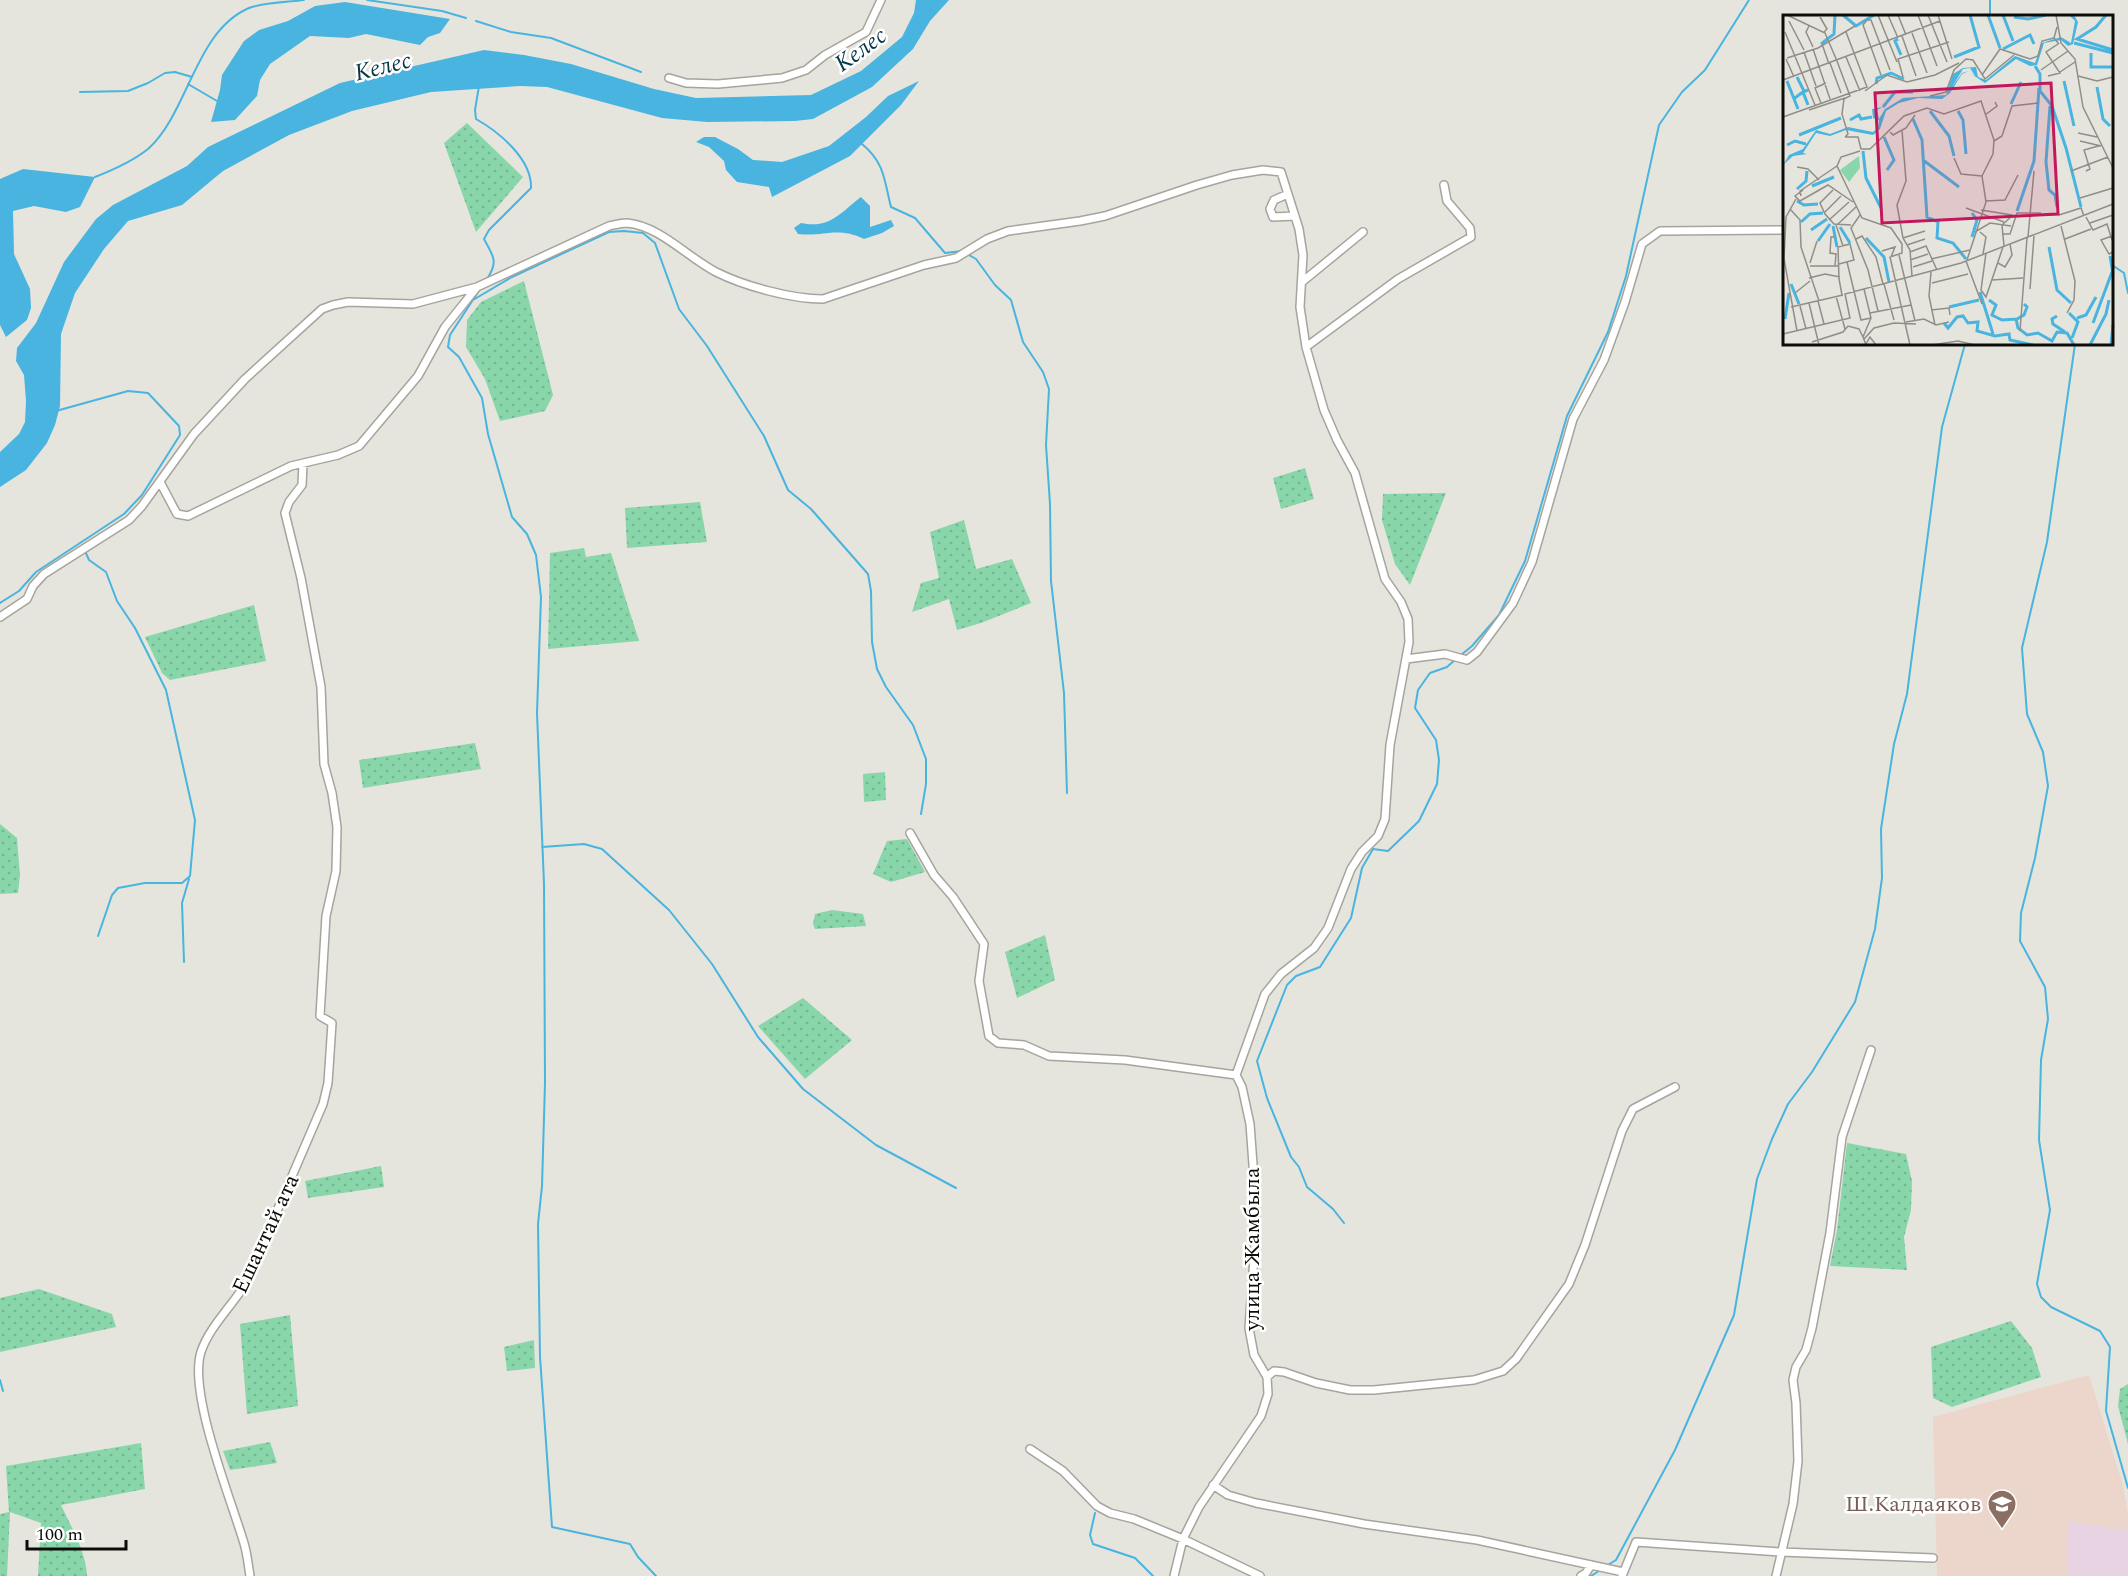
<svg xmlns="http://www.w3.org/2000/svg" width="2128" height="1576" viewBox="0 0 2128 1576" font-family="Spectral,serif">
	<defs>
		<pattern id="green-dots" width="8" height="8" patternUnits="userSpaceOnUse" patternTransform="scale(1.5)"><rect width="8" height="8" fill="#88d6aa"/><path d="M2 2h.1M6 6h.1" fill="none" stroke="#74b691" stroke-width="1.8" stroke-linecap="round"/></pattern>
	</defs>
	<rect width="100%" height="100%" fill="#e6e5dd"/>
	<path fill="#e8d3e2" d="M2066,1521L2128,1530V1576H2068Z"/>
	<path fill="#ecd5ca" d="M2089,1375L2122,1482L2128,1513V1530L2067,1521L2068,1576H1937L1933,1417Z"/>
	<path fill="url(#green-dots)" d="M467,123L523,177L476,232L444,143Z
		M524,281L553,395L545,411L500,421L485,379L466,347L467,320L481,302Z
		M1305,468L1314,499L1281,509L1273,478Z
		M1446,493L1410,585L1395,564L1382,520L1383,494Z
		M700,502L707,542L627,548L625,508Z
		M964,520L976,569L1012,559L1031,603L981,623L957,630L949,599L912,612L921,583L939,578L930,532Z
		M584,548L586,557L611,553L639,641L548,649L550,553Z
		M254,605L266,661L170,680L162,673L145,637Z
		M475,743L481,769L363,788L359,760Z
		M885,772L886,800L864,802L863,774Z
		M0,824L17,838L20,875L18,893L0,894Z
		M907,839L925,872L891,882L873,874L887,841Z
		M832,910L863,914L866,926L815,929L813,924L815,914Z
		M1045,935L1055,980L1017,998L1005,952Z
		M803,998L852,1040L805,1079L758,1026Z
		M1847,1143L1906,1154L1912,1181L1911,1210L1904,1237L1907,1270L1830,1266L1837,1230Z
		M381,1166L384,1187L308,1198L305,1181Z
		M39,1289L112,1314L116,1327L0,1352V1298Z
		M290,1315L298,1406L247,1414L240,1324Z
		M2011,1321L2032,1348L2041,1377L1952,1407L1933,1398L1931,1347Z
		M534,1340L535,1368L507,1371L504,1347Z
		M2128,1384V1444L2118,1406L2120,1389Z
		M270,1442L277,1463L230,1470L223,1451Z
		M141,1443L145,1489L61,1505C71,1527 86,1551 87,1576H38L41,1523L10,1512L7,1576H0V1514L9,1512L6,1466Z"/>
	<path fill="#49b4df" d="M916,0H949L930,21L913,49L872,87L813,119L795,121L707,122L662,118L547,87L520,86L431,92L352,111L289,135L223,171L182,205L128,221L104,249L75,293L61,334L60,406L55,425L47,443L26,470L0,487V452L19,434L25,422L26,401L24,375L16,361L17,348L36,323L64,262L96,219L113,205L187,166L208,147L340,83L484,50L524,55L571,64L654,89L696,98L811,95L861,71L902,37L914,13Z
		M345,2L450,19L440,33L428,37L420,45L366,34L349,38L310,36L270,64L260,80L257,96L235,120L211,122L220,90L222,75L244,41L259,30L288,21L315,6Z
		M919,81L901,105L850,156L772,197L769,187L737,182L726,170L724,161L709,147L696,142L704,137H715L738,149L753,160L782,162L829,146L866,117L888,96Z
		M23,169L95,177L80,207L66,212L34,206L13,211L14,254L30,289L31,308L27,320L6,337L0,325V179Z
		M861,197L870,206V227L891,220L894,226L882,233L864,239C837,226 825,237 798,234L794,228L801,223C830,229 840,213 861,197Z"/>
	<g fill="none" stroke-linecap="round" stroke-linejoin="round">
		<path stroke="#49b4df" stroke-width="2" d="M367,0L442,11L466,18
			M1990,16V0
			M476,21L511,32L551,38L641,72
			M188,84L217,101
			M479,86L475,110L476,119C499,132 532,159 531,188L489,230L484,239C493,256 499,261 487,279
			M80,92L128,91L148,83L165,73L175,72L192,77
			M862,144C885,163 884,180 891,207L915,218L945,253L962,251
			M95,177C113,170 133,161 148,149C189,112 195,31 249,8C261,3 289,2 304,0
			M967,254L976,259L995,285L1011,300L1023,342L1043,372L1049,389L1046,445L1050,504L1051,581L1064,693L1067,793
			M2112,265L2124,273L2128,293
			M480,289L450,335L448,347L459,357L482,398L488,434L512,517L527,534L536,555L541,597L537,713L544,884L545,1083L542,1186L538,1224L540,1357L552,1527L630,1544L638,1557L656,1576
			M473,300L512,277L609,232L624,231L643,233L655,243L679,309L707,346L764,436L788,490L811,509L868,574L871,591L872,642L877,669L886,687L913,725L926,759V784L921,814
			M2075,344L2047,542L2022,648L2027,714L2043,752L2048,786L2035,858L2021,913L2020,941L2045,987L2048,1019L2041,1060L2039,1140L2050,1210L2037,1284L2041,1297L2051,1307L2100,1331L2110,1347L2106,1411L2128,1488
			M85,551L89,560L106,572L117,601L135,628L166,690L195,820L190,876L182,883H145L118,888L112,895L98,936
			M0,603L19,591L36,572L124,514L142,495L180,435L179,426L148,393L128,391L56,411
			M1461,655L1472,646L1499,615L1525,561L1567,416L1608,332L1626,276L1659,125L1682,92L1705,70L1749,0
			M542,847L584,844L602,849L669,910L712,964L758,1037L803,1089L876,1145L956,1188
			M184,962L182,903L189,879
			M1344,1223L1333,1209L1307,1187L1299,1167L1291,1157L1267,1098L1257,1061L1287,985L1296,976L1320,967L1351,918L1362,868L1373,849L1388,851L1419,821L1437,784L1439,760L1436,740L1415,708L1418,690L1430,673L1447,667L1456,659
			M0,1380L3,1391
			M1095,1513L1090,1535L1093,1544L1135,1558L1153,1576
			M1606,1566L1616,1560L1675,1450L1734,1315L1757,1179L1772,1139L1788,1104L1812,1072L1855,1002L1875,929L1882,878L1881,829L1894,744L1907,694L1942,427L1965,344
			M1591,1576L1602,1569"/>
		<g stroke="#a5a49d" stroke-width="10">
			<path id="minor" d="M669,78L686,83L718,84L782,78L806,70L825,55L866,32L881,0
				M1288,194L1274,200L1270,209L1273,217L1295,216
				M1302,282L1363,232
				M1306,347L1398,279L1471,237L1470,228L1447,201L1444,185
				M160,482L177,514L188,516L291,466L338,455L359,446L418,376L445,327L477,287
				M0,617L27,599L33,586L44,574L129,520L142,506L194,434L245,379L322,309L333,305L348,302L413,304L477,287L609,226C614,225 621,223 627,223C660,226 687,257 716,272C744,286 791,299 823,299L924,265L956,258L987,239L1008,231L1080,221L1105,216L1197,185L1232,175L1263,170L1281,172L1299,229L1303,255L1300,307L1306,347L1324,410L1337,440L1355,473L1385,579L1401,602L1408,619L1409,642L1390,745L1385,819L1378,836L1362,852L1351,869L1328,928L1314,948L1281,974L1265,994L1236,1075
				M1406,659L1445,654L1467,660L1477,652L1513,603L1532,562L1573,419L1604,360L1625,302L1642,244L1660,231L1784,230
				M910,833L934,875L953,897L984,944L979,981L989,1036L998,1043L1024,1045L1049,1056L1125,1060L1236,1075
				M1267,1377L1274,1371L1284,1372L1316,1383L1350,1390H1374L1474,1380L1503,1371L1516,1359L1569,1284L1585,1245L1622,1131L1633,1109L1675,1087
				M1030,1449L1063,1471L1097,1506L1110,1513L1134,1519L1183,1539L1260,1576
				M1213,1485L1228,1495L1256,1503L1364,1524L1477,1540L1623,1572
				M250,1576C248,1564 247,1551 243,1540C230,1497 188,1392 201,1352C209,1327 233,1305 246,1283L323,1104L328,1083L332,1023L320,1016L326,916L336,871L337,827L332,793L324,764L321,687L301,578L285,513L289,502L302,485L303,464
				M1174,1576L1183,1539L1199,1507L1261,1416L1268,1394L1267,1377L1254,1355L1249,1328L1256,1229L1254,1178L1250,1124L1242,1087L1236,1075
				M1581,1576L1586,1573L1591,1565
				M1622,1576L1636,1542L1781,1552L1933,1558
				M1776,1576L1793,1504L1798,1461L1796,1403L1793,1380L1796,1367L1806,1350L1812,1328L1830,1233L1842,1137L1871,1050"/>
		</g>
		<use href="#minor" stroke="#fff" stroke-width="7"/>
	</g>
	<defs>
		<g id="school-pin" transform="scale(1.5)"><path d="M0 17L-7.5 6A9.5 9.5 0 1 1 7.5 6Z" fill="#8d6e63" stroke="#fff"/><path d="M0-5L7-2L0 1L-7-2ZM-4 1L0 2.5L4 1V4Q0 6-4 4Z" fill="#fff"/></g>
	</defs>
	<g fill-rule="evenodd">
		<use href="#school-pin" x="2002" y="1504"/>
	</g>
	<g text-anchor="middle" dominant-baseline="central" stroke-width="5" stroke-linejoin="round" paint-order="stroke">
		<g font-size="22" fill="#0c0c09" stroke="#fff">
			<text transform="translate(266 1234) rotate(-65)">Ешантай ата</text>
			<text transform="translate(1252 1249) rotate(-90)">улица Жамбыла</text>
		</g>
		<g font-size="22" fill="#785e54" stroke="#fff" text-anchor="end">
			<text x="1981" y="1504">Ш.Калдаяков</text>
		</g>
		<g font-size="24" font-style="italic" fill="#053648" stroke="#fff">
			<text transform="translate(861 50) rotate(-36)">Келес</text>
			<text transform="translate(383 67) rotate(-14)">Келес</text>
		</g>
	</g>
	<g transform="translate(1783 15)">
		<rect width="330" height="330" fill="#e6e5dd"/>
		<path d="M76,141L77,153L66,167L57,155Z" fill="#88d6aa"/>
		<path d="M286,0H291L295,7L290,29L285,31L278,25L261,28L254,50L247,51L233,44L202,68L187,58L192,61L187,53L180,54L169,72L179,58L186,56L179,59L167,78L159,84L135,83L116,88L103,96L97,114L90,120L63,115L47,121L33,118L20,138L24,139L10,141L0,150L6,140L20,134L33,115L47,119L65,112L90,117L95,113L96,105L90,103L89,94L100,92L94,95L96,104L102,94L120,83L163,80L170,59L180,53L193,52L195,62L203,65L232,41L252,48L259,28L278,22L288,28L292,6Z" fill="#49b4df"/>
		<path fill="none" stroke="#49b4df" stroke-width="3" d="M60,0L73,11L91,0M205,0L217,33M220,0L230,26M323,0L313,12L294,24L330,35M231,2L245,4L263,0M115,24L112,26L118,40M291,28L330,38M38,29L51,19L52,0M220,34L247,20L251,29M308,38V52H330M171,42L196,32L187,0M252,51L257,59V76L269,91L283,133L298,192M4,66L15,94M281,66L291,111M93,69L94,63L108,58L121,64M314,72L320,104L327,111M25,75L20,77L25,90M12,83L21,76L14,62M228,89L238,67M267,91L263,147L266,175L272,180L274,192M100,92L112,77H130M147,96L166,121L171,141M175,96L180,105L183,139M130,104L139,125L144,202L155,207L154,223L170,228L183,244M67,105L76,100L78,104L89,102M16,120L58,103M101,122L111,145L104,155M4,130L12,126L23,129M80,136L83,163L98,193M140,145L176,172M29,171L51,162M14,174L23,166L24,156M14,186L21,190L35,189M234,196L251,146L256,73M189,198L194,205L189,222M18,207L27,199L40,198M50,211L54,232M57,212L67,228M28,215L44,204M83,223L101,242L106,267M35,226L47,209M266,232L274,275L288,288M327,241L330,259M8,269L16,289M197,277L210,319M206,285L213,290L209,300L219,305L233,304L235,313L244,320L255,318L269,326L274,317L284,318L291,330M166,292L196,285M286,298L295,307L289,323M274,301L269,304L270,309L282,317M294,303L303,300L313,282M2,304L6,278M234,304L241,300L244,292L241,289M161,308L165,313L174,302L180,301L185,308L195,307L194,316L212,321L226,319L227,325L250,330M310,308L329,257M307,330L323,299L326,285M328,330L330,310"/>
		<path fill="none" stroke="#8f8e88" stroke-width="1.5" d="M4,0L42,18L54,46M95,0L114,47M105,0L115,23M115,0L123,20M135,0L154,51M145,0L164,47M155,0L169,44M229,0H260M273,0L278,28L292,44L300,92L330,153M37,2L44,14L41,17M6,6L21,35M26,11L23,17L30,32M274,12L271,23L276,29M2,17L32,90M129,18L144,58M119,21L133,61M39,29L46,49M30,34L47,84M21,37L33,71M63,42L77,76M4,43L35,33L72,11M3,44L11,62M54,46L67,81L61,84L59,99L65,119L62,122M47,48L58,78M258,55L285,36M277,57L292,47M98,60L80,10L84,5H88L107,55M199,60L217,34L247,44L255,41L259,26L271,23M265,61L277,58L263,37L275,29M295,61L314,66L330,62M120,62L115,44L166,27M0,65L157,6M82,76L104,60L124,67L152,60L176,48M147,81L163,77L171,55L183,44L190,45L202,64L231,40M38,88L32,73L43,68M26,95L62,83M202,100L214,91L212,87M0,102L84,72L63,17M119,115L123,166L114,190L120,223L127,235L129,261M107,117L110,120L123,113L132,100M295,118L314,122M62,122H75L78,134H87L121,101L144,93L161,99L198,86L211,125L210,139L199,161M211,126L219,121L229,91L255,88M297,126L318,131M77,136L58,142L54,151L79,203L108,213L119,229V238L107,242L127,330M171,143L178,159L199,161M14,152L25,154L36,165M288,156L325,142M303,156L307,154L301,135L319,130M20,175L12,181L17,186L45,170L70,187M50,175L37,188L42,199L51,209L68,210M18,181L17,176L54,151M297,183L330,173M13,184L3,202L1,244L14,316M202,186L222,185L235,160M183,193L221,207M7,194L17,205L18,232L36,286M198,195L229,200M42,197L58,181M77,200L68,213L85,255L95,296M276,200L298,193L301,201M303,202L310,215L324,209L329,225M46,205L66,187M307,208L330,200M55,209L73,192M53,210L60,231M278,211L292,266L291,285L284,298M192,217L207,208L228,211M197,217L203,222L200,239M219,219H227L234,198H258M329,221L318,225L326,239L330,237M52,222H48L47,238L53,239L52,251H56M245,222L251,156M120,223L142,216M73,224L79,221L93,242L100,269M282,224L308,214M124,230L142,224M221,231L219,210L230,200M99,236L112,232L108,242M127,237L143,231L154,255M203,238L198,275L203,282L220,232M116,240L132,306M148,244L187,235M127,245L145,239M184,245L203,187L199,161M183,246L199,289M64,247L78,305L88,303M27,248L34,226M215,248L222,252L229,240L227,229M56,249L71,245L67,229L55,232L56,264L59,280M27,251H52M130,252L149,246M148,257L146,281L152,310M26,263L42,259L57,262M209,265L240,263M149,268L185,259M101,269L111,305M81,274L88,303L80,322L83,330M247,274L251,221M12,278L27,266M53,281L62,314M35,286L41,309M26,288L36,330M17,291L23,314M8,292L60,280M148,295L166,293L167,300M87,298L128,290M123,307L141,304L153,310L166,307M237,316L244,223M0,319L67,303L62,279L178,248L330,189M81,324L91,313L111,308L133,309M29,327L60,317L65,311L76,314L80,322M83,329L87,322L93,330M149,330L175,326L192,330"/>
		<path fill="#c2185b" fill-opacity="0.15" stroke="#c2185b" stroke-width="3" d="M268,68L275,199L99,208L92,78Z"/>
		<rect width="330" height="330" fill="none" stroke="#0c0c09" stroke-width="3"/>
	</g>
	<path d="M27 1540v9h99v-9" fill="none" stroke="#0c0c09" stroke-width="3"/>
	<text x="36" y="1540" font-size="18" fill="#0c0c09" stroke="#ffffff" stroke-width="4.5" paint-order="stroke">100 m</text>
</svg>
